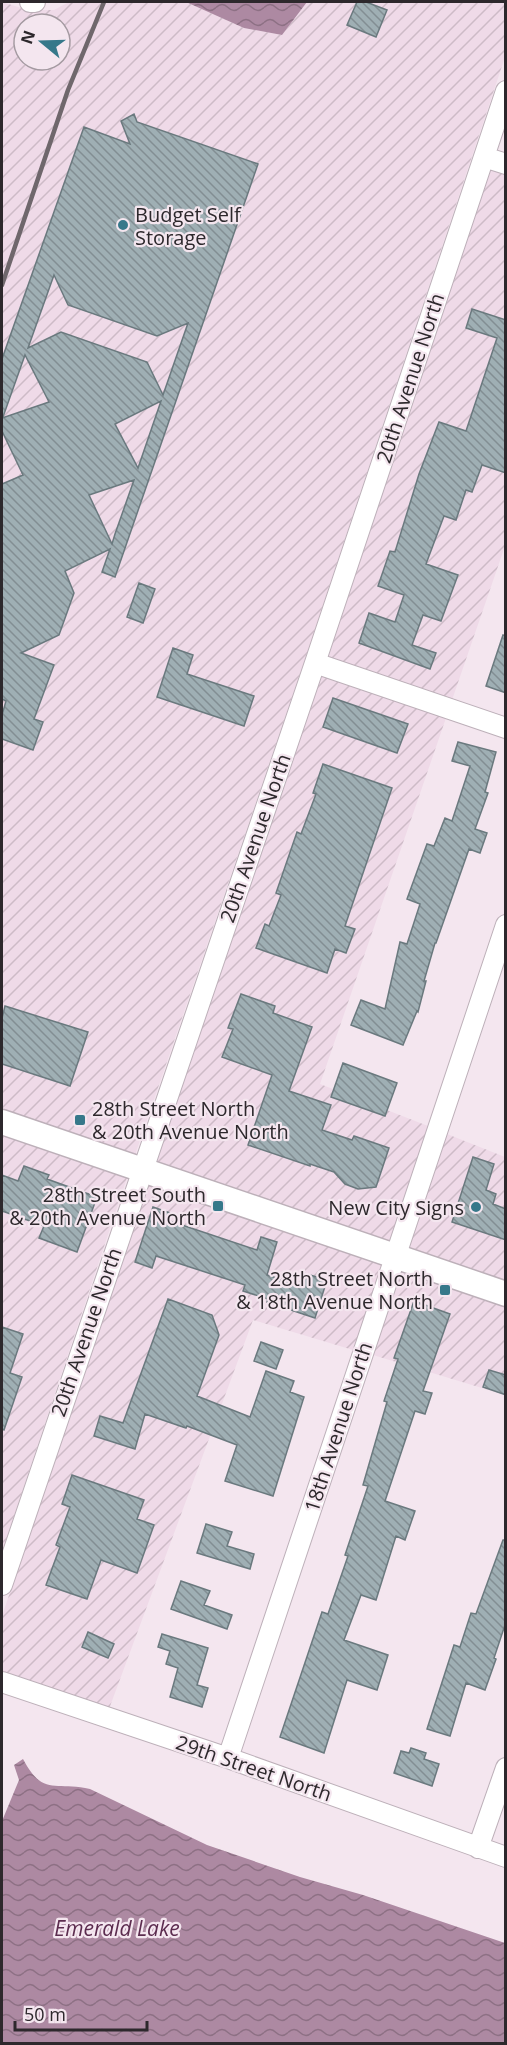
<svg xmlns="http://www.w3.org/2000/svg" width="507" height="2045" viewBox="0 0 507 2045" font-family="'Open Sans',sans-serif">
	<defs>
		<pattern id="industrial-furrows" width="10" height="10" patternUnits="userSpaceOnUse" patternTransform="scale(1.5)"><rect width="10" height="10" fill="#efdae8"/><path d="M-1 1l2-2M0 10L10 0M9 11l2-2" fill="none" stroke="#cdbbc7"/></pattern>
		<pattern id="water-waves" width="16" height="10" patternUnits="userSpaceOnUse" patternTransform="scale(1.5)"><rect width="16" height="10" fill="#ad89a2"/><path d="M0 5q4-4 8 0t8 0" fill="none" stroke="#8d7084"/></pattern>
		<pattern id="building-back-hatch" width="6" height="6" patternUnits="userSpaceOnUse" patternTransform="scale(1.5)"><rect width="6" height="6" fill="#9fafb4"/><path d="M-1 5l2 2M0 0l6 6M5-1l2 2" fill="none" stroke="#828e93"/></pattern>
	</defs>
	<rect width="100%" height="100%" fill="#f4e6ef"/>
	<path fill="url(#industrial-furrows)" fill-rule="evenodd" d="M2,2L28,10H54L69,2H186L244,28L282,35L307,2H505V57L305,659L134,1158L2,1113ZM24,24H60V60H24Z
		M491,169L505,174V546L452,700L328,657Z
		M322,675L446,718L320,1084L428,1126L388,1245L154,1165Z
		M2,1132L128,1175L2,1552Z
		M447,1134L505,1157V1284L408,1251Z
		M148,1182L383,1262L353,1350L253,1320L109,1709L2,1674V1616Z
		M402,1268L505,1304V1395L373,1355Z"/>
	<path fill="url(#water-waves)" d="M186,2H307L282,35L244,28Z
		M23,1759C43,1797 55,1781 90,1789L207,1845L300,1877L363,1895L505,1943V2043H2V1821L19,1780L14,1765Z"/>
	<path fill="url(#building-back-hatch)" stroke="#6a797e" stroke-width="1.5" fill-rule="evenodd" d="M357,2H366L387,10L376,37L347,25Z
		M134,114L137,122L258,164L115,577L102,572L110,549L65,571L74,593L59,635L21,653L54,665L34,719L43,722L33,750L2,739V715L6,701L2,699V484L23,475L2,431V418L49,402L25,355L3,417L2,416V359L84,127L130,144L121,121ZM54,275L68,305L157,336L188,323L163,395L147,362L61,332L28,348ZM161,401L138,468L115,424ZM134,480L115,534L112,544L89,495Z
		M472,309L506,320V473L482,465L472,492L466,490L456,520L444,516L426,564L458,575L441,621L423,615L412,645L436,653L430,669L359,643L369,613L395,622L404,595L378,586L390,551L395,552L419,474L439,422L466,431L497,338L466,328Z
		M139,583L155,589L143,623L127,617Z
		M503,635L506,636V693L486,686Z
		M173,648L193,655L187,674L254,696L244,726L157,697Z
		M333,698L408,724L397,753L323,727Z
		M458,742L496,752L485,792L488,793L475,829L487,833L480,853L469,849L436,943H435L424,981H426L418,1012L417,1011L403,1045L351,1025L361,1000L385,1009L400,942L407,944L420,904L407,899L427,844L434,846L445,818L452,821L470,766L452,761Z
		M323,764L392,788L345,926L355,929L346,953L335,949L327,973L256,948L265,924L269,926L281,895L276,893L297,832L301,834L316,794L313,793Z
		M241,994L275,1006L273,1013L312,1027L289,1091L331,1105L322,1130L352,1140L354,1136L389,1148L376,1187L358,1189L345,1184L334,1172L310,1164V1166L248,1145L272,1075L222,1057L233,1029L228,1028Z
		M5,1006L88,1032L70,1086L2,1064V1018Z
		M343,1063L397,1083L385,1116L331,1097Z
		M473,1157L494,1164L486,1190L496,1194L493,1204L506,1209V1240L452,1222Z
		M24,1166L49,1175L47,1179L97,1197L77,1252L39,1238L44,1226L2,1211V1175L18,1181Z
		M153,1207L170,1213L167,1220L257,1250L261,1237L277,1242L267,1275L299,1285L303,1273L327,1280L315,1318L267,1302L268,1299L243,1291L245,1285L156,1256L152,1268L135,1262Z
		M168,1299L212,1315L219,1335L197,1396L250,1417L266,1371L294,1381L290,1392L304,1397L273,1496L225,1481L237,1445L187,1426L186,1428L145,1414L135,1449L94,1436L100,1416L123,1423Z
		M414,1301L450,1314L423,1391L432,1393L425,1414L415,1411L385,1501L415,1511L405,1540L396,1536L376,1600L361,1595L344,1640L388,1655L377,1690L347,1680L324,1753L280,1737L322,1612L328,1614L348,1556L345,1555L368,1486L363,1485L387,1402L384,1401L398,1359L394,1358Z
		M2,1327L23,1334L10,1373L22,1377L4,1430L2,1429Z
		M261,1342L283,1350L276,1369L254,1361Z
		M489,1370L506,1375V1395L483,1387Z
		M72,1475L144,1500L137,1519L154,1525L137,1573L101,1560L87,1599L46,1585L60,1547L56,1545L70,1507L62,1504Z
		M206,1524L232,1532L227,1546L254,1554L250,1569L197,1553Z
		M503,1540H506V1622L494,1658L496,1659L485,1690L466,1683L450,1736L427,1729L454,1645L460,1647L471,1613L476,1614Z
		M181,1581L210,1591L204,1605L232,1615L227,1629L171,1609Z
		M88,1632L114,1644L108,1658L82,1647Z
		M162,1634L208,1648L197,1685L208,1688L202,1707L170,1697L178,1668L166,1664L170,1651L158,1647Z
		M411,1748L426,1753L424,1759L439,1764L432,1786L394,1773L401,1751L409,1753Z"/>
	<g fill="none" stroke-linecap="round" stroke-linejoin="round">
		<g stroke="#bdb0b9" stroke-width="22">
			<path id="minor" d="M30,2H35
				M484,157L506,164
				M315,663L506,728
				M2,1585L315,663L506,91
				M2,1682L228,1758L506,1857
				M228,1758L506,925
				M478,1848L506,1768"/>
		</g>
		<g stroke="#bdb0b9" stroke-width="27">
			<path id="tertiary" d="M2,1122L506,1294"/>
		</g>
		<use href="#minor" stroke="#fff" stroke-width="20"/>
		<use href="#tertiary" stroke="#fff" stroke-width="24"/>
		<path stroke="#6f676c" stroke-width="4.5" d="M2,285L68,90L104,2"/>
	</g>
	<g fill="#36788a" stroke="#f4e6ef" stroke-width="2">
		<circle cx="123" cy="225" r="6"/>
		<rect x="74" y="1114" width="12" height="12" rx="3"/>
		<rect x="212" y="1200" width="12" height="12" rx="3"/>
		<circle cx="476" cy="1207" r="6"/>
		<rect x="439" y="1284" width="12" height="12" rx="3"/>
	</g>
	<g text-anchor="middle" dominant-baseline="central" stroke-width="4.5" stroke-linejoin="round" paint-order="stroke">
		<g font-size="20" fill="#2d282c" stroke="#f4e6ef" text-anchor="end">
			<text x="135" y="214" text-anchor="start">Budget Self<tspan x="135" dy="23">Storage</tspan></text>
			<text x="92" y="1108" text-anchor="start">28th Street North<tspan x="92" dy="23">&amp; 20th Avenue North</tspan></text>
			<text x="206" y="1194">28th Street South<tspan x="206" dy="23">&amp; 20th Avenue North</tspan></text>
			<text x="464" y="1207">New City Signs</text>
			<text x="433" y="1278">28th Street North<tspan x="433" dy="23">&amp; 18th Avenue North</tspan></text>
		</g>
		<g font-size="20" fill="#2d282c" stroke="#f4e6ef">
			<text transform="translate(410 378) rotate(-72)">20th Avenue North</text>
			<text transform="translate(255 838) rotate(-71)">20th Avenue North</text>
			<text transform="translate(86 1332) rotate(-71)">20th Avenue North</text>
			<text transform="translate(338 1427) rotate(-72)">18th Avenue North</text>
			<text transform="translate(254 1768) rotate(19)">29th Street North</text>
		</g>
		<g font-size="21" font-style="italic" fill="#5c2c4f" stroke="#f4e6ef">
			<text x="117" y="1928">Emerald Lake</text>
		</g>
	</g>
	<rect width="507" height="2045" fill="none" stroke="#2d282c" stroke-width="6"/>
	<g transform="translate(42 42) rotate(289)"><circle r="28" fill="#f4e6ef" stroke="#a49aa1" stroke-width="1.5"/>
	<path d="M0-4.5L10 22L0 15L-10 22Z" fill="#36788a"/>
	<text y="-9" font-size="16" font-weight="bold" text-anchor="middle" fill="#2d282c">N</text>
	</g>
	<path d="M15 2021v9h132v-9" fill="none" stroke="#2d282c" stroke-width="3"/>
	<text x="24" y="2021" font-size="18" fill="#2d282c" stroke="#f4e6ef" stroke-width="4.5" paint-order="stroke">50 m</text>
</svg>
